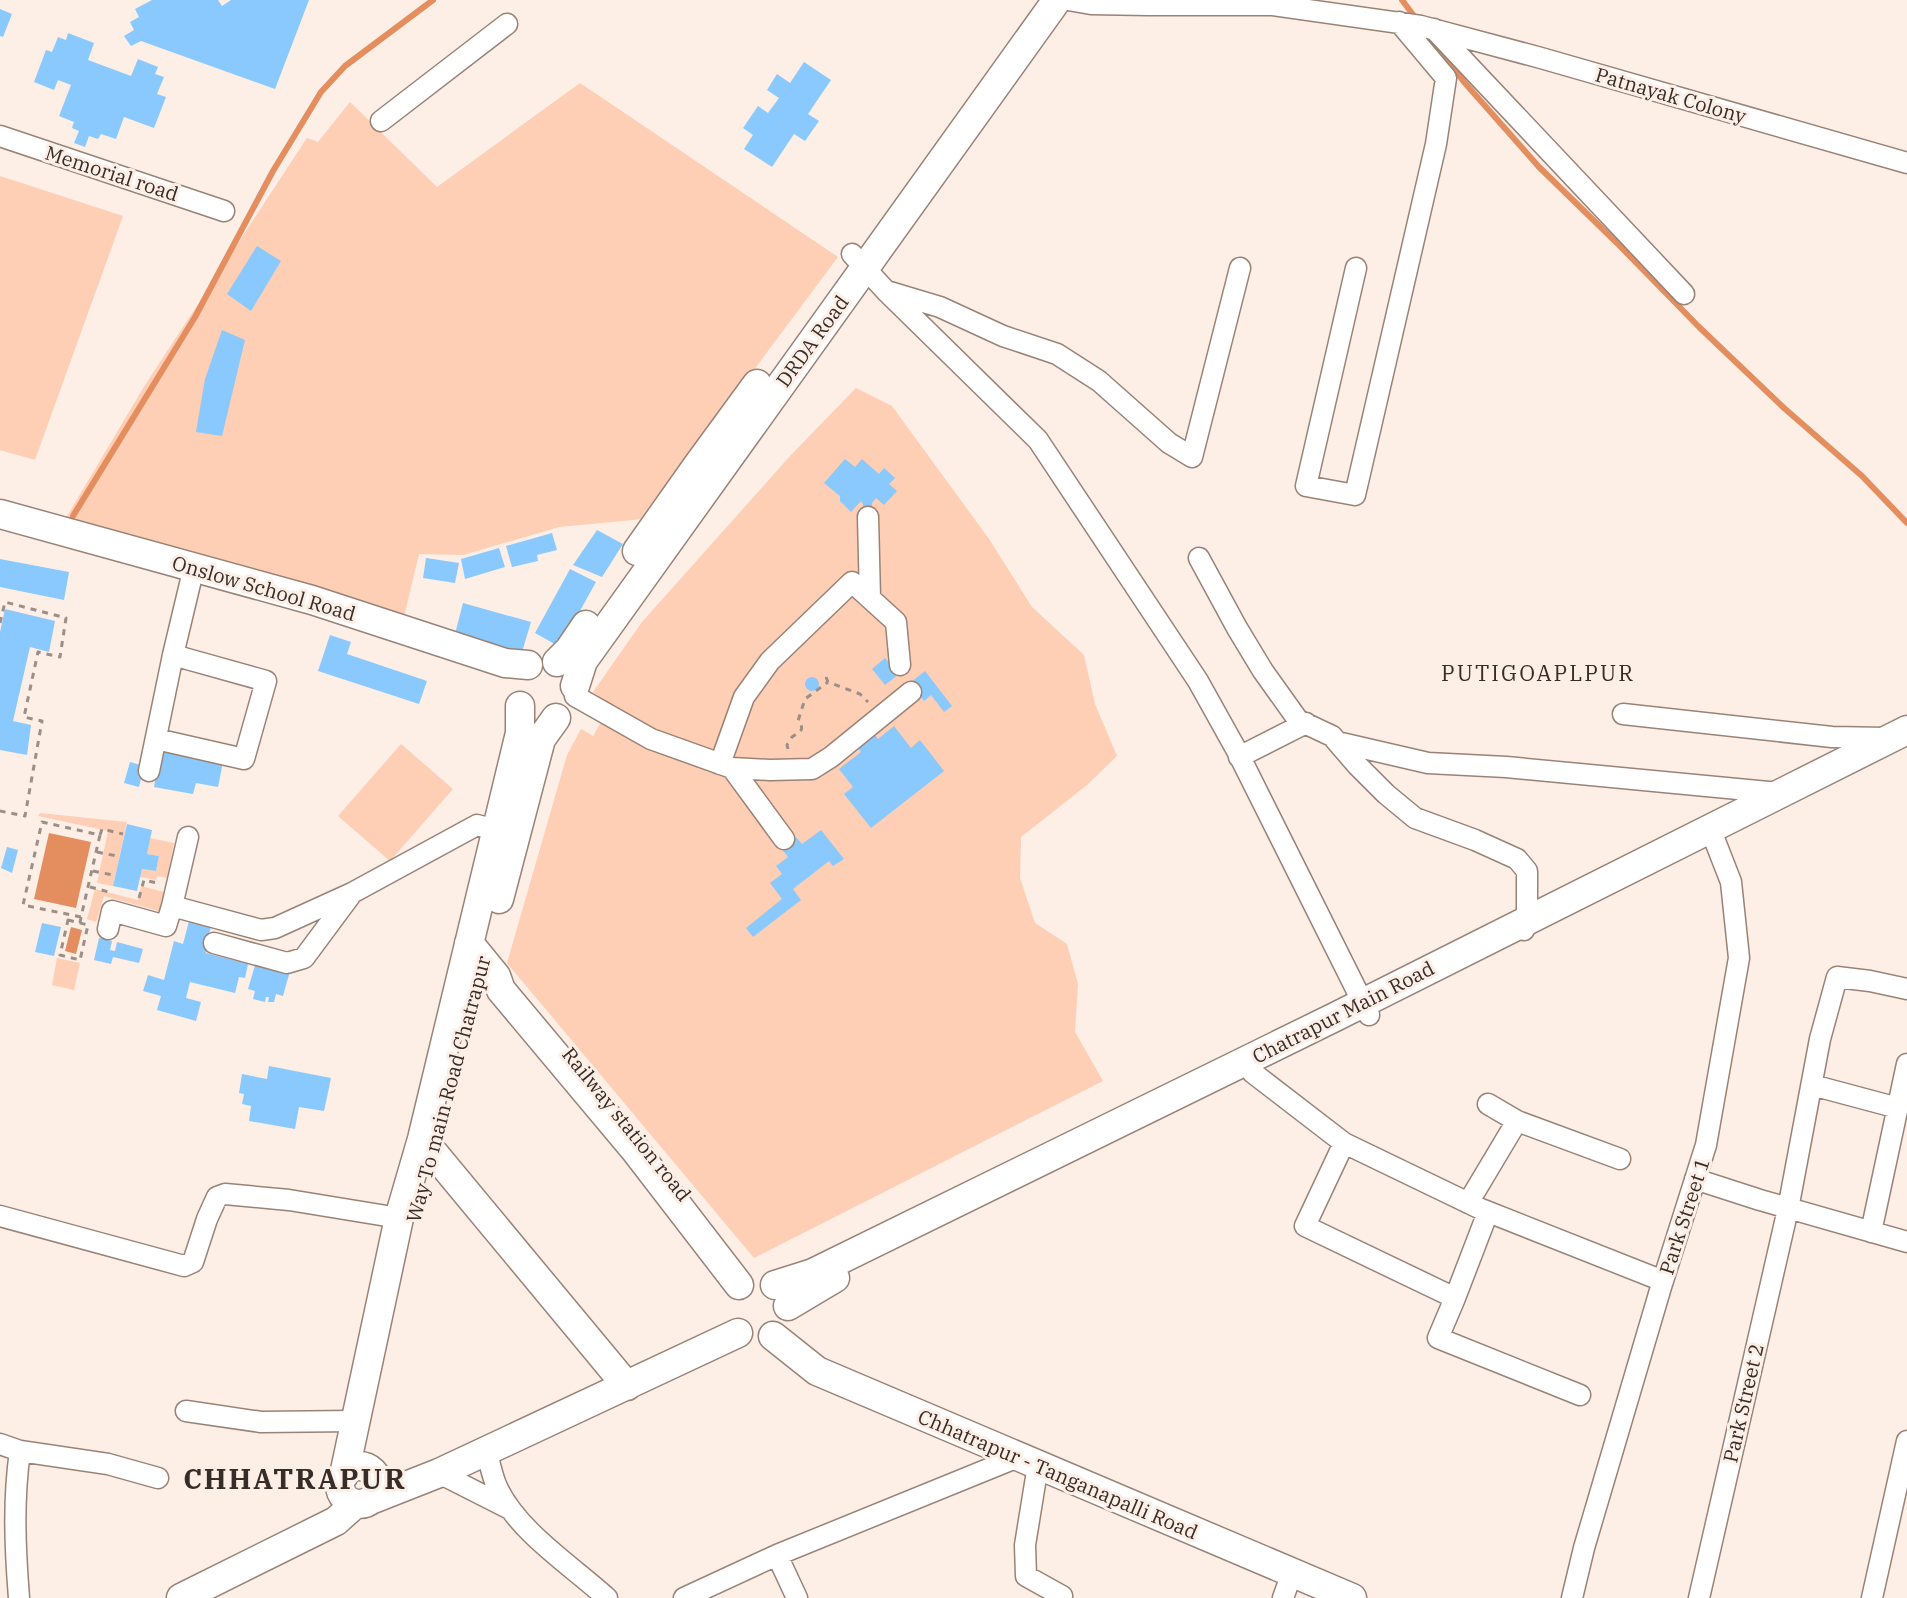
<svg xmlns="http://www.w3.org/2000/svg" width="1907" height="1598" viewBox="0 0 1907 1598" font-family="'IBM Plex Serif',serif">
	<rect width="100%" height="100%" fill="#fdeee6"/>
	<path fill="#feceb5" d="M580,83L838,257L643,519L559,527L463,555L419,554L404,617L63,523L145,385L307,138L318,142L350,102L437,187Z
		M0,176L123,216L35,460L0,450Z
		M856,388L892,406L989,539L1032,607L1084,655L1095,704L1117,756L1087,785L1021,837L1020,878L1035,923L1067,944L1078,984L1075,1032L1103,1081L754,1258L507,963L567,755L581,729L593,736L611,705L593,692L642,622L791,455Z
		M401,744L453,789L390,861L338,816Z
		M40,813L127,822L113,886L97,883L108,831L38,816Z
		M150,838L174,843L167,878L157,876L156,880L140,877L142,869L156,871L159,856L147,854Z
		M141,886L164,892L159,911L104,896L96,922L87,919L95,889L138,900Z
		M57,958L80,963L74,990L52,985Z"/>
	<path fill="#e48e5f" d="M49,833L91,842L76,908L34,899Z
		M71,927L82,930L76,954L65,951Z"/>
	<g fill="none" stroke-linecap="round" stroke-linejoin="round">
		<path stroke="#e48e5f" stroke-width="6" d="M1402,0L1417,20
			M1436,45L1464,82L1539,167L1618,244L1699,327L1784,408L1862,476L1907,523
			M73,516L195,317L273,171L321,92L345,66L433,0"/>
	</g>
	<path fill="#8ac9fd" d="M152,0H218L222,6L231,0H309L275,89L141,41L131,46L124,36L134,30L130,22L139,17L135,9Z
		M0,9L12,14L3,37L0,36Z
		M68,33L94,43L88,60L131,76L138,59L158,67L155,74L164,77L157,94L166,97L154,128L124,117L116,139L101,134L98,139L89,136L85,147L74,143L79,131L72,128L74,122L59,116L71,85L58,80L54,90L34,82L46,50L52,52L58,37L66,40Z
		M804,62L831,80L808,114L819,121L805,141L794,134L772,167L744,149L753,135L743,128L758,106L768,113L779,98L767,90L777,74L790,83Z
		M257,246L281,261L251,311L227,294Z
		M222,330L245,340L222,436L196,432L205,379Z
		M845,459L855,467L862,459L879,474L884,468L895,478L889,484L897,491L884,505L876,498L872,503V513H863V504L861,501L851,512L840,501V496L824,483Z
		M597,530L623,544L602,577L573,565Z
		M552,533L557,550L537,555L538,561L512,567L506,546Z
		M499,548L505,567L465,579L461,559Z
		M426,558L459,563L455,583L423,578Z
		M0,559L69,572L64,600L0,587Z
		M570,569L596,582L560,647L535,633Z
		M463,603L531,622L522,652L455,634Z
		M5,609L55,621L49,652L30,647L13,721L31,725L27,755L0,750V632Z
		M330,635L351,642L347,654L427,681L419,704L318,671Z
		M885,658L899,674L885,685L872,669Z
		M925,671L952,706L944,712L931,695L924,701L910,683Z
		M805 684a7 7 0 1 1 14 0a7 7 0 1 1-14 0Z
		M894,726L911,748L920,740L944,771L871,828L844,794L853,787L839,769L861,752L854,742L871,729L878,739Z
		M161,750L223,762L218,787L196,783L193,794L154,787Z
		M130,762L144,766L139,787L124,783Z
		M127,824L152,830L147,854L159,856L156,871L142,869L137,891L113,886Z
		M821,830L844,859L833,866L829,861L793,889L801,900L753,937L746,928L782,899L770,883L782,874L776,866L788,857L781,848L796,837L802,844Z
		M7,847L18,850L12,873L1,868Z
		M189,921L211,927L205,948L206,953L248,964L245,978L239,977L235,993L190,982L186,998L201,1002L196,1021L157,1010L161,996L143,991L148,975L164,980L174,941L183,944Z
		M42,923L61,927L54,956L35,952Z
		M99,938L112,941L110,950L115,951L117,942L143,949L139,963L113,957L111,964L94,960Z
		M256,962L290,971L283,996L276,994L274,1002H268L269,997H266L265,1002L253,999L255,991L248,989Z
		M269,1066L331,1078L324,1111L299,1107L295,1129L249,1121L251,1106L242,1104L244,1094L239,1093L242,1074L267,1079Z"/>
	<g fill="none" stroke-linecap="round" stroke-linejoin="round">
		<g stroke="#998377" stroke-width="23">
			<path id="street" d="M1068,0L1091,4L1148,5H1273L1421,26L1541,58L1907,163
				M1434,29L1684,294
				M381,121L507,24
				M0,136L224,211
				M852,254L886,291L1038,440L1198,681L1237,751L1369,1015
				M1356,268L1306,486L1355,495L1436,144L1446,78L1399,22
				M890,292L940,307L1003,336L1057,354L1099,381L1169,443L1192,457L1240,268
				M868,517L870,598
				M1199,558L1237,628L1263,671L1298,720L1332,736L1357,765L1386,794L1415,818L1475,840L1517,859L1527,871V920L1524,930
				M575,696L651,739L732,768L770,770L812,769L831,757L911,692
				M1623,714L1832,737L1886,738
				M156,739L244,759L266,681L173,655
				M1337,742L1428,763L1506,767L1780,793L1781,795
				M1239,757L1306,723
				M720,764L744,697L770,661L852,582L896,622L900,665
				M732,768L784,839
				M149,771L173,655L194,567
				M172,906L188,837
				M108,929L112,911L166,926L172,906L261,930L275,928L352,893L477,825L496,830
				M214,943L287,963L304,958L350,896
				M1244,1061L1253,1073L1344,1143L1481,1209L1663,1281
				M1812,1085L1898,1108
				M1488,1104L1517,1121L1620,1159
				M1344,1143L1305,1226L1455,1298L1438,1338L1580,1395
				M1695,1179L1760,1200L1907,1242
				M1468,1203L1517,1121
				M0,1216L184,1266L193,1262L207,1219L217,1197L225,1194L289,1200L399,1218
				M1871,1232L1907,1064
				M1455,1298L1488,1212
				M186,1411L261,1422L354,1421
				M0,1444L20,1451L108,1464L158,1478
				M486,1451C490,1463 492,1476 497,1487C517,1531 572,1566 607,1598
				M1038,1465L1025,1545L1026,1576L1062,1596L1061,1598
				M439,1473L510,1509
				M777,1555L797,1598
				M19,1598C15,1548 13,1500 20,1451
				M684,1598L777,1555L1018,1457
				M1283,1598L1292,1573
				M1572,1598L1584,1548L1661,1287L1706,1145L1739,958L1731,882L1715,841L1707,830
				M1699,1598L1788,1209L1820,1039L1837,977L1870,981L1907,989
				M1872,1598L1907,1441"/>
		</g>
		<g stroke="#998377" stroke-width="31">
			<path id="secondary" d="M0,514L312,600L505,663L528,665
				M637,551L697,466L757,384
				M557,662L569,650L586,625
				M575,686L583,661L1057,0
				M499,899L541,739L556,718
				M469,943L496,976L501,990L635,1150L739,1285
				M422,1139L627,1386
				M775,1285L813,1273L1335,1017L1907,730
				M788,1306L835,1278
				M773,1336L817,1371L1352,1598
				M340 1485a19 19 0 1 1 38 0a19 19 0 1 1-38 0Z
				M344,1475L399,1218L422,1139L520,733V706
				M373,1499L439,1473L738,1333
				M181,1598L336,1521L355,1504"/>
		</g>
		<path stroke="#9b8f88" stroke-width="3" stroke-dasharray="6 6" stroke-linecap="butt" d="M0,623L5,602L66,618L60,657L38,652L24,717L42,721L25,816L0,811
			M826,677L828,682L860,694L868,702
			M788,749L787,745L792,737C797,733 807,731 798,721L805,699L828,682
			M100,835L102,829L123,834
			M97,852L117,856
			M93,871L113,875
			M90,887L109,892
			M139,898L144,880L157,883
			M68,920L88,925L80,960L60,955Z
			M80,923L81,917L100,835L42,822L23,905L81,917"/>
		<use href="#street" stroke="#fff" stroke-width="20"/>
		<use href="#secondary" stroke="#fff" stroke-width="28"/>
	</g>
	<g text-anchor="middle" dominant-baseline="central" stroke-width="6" stroke-linejoin="round" paint-order="stroke">
		<g font-size="20" fill="#362d28" stroke="#fdeee6">
			<text transform="translate(1671 95) rotate(16)">Patnayak Colony</text>
			<text transform="translate(112 173) rotate(18)">Memorial road</text>
			<text transform="translate(812 341) rotate(-54)">DRDA Road</text>
			<text transform="translate(264 588) rotate(16)">Onslow School Road</text>
			<text transform="translate(1343 1012) rotate(-27)">Chatrapur Main Road</text>
			<text transform="translate(448 1089) rotate(-75)">Way To main Road Chatrapur</text>
			<text transform="translate(627 1124) rotate(51)">Railway station road</text>
			<text transform="translate(1684 1216) rotate(-72)">Park Street 1</text>
			<text transform="translate(1743 1403) rotate(-77)">Park Street 2</text>
			<text transform="translate(1058 1474) rotate(23)">Chhatrapur - Tanganapalli Road</text>
		</g>
		<g font-size="22" letter-spacing="2" fill="#362d28" stroke="#fdeee6">
			<text x="1538" y="672">PUTIGOAPLPUR</text>
		</g>
		<g font-size="28" font-weight="bold" letter-spacing="2" fill="#362d28" stroke="#fdeee6">
			<text x="295" y="1478">CHHATRAPUR</text>
		</g>
	</g>
</svg>
